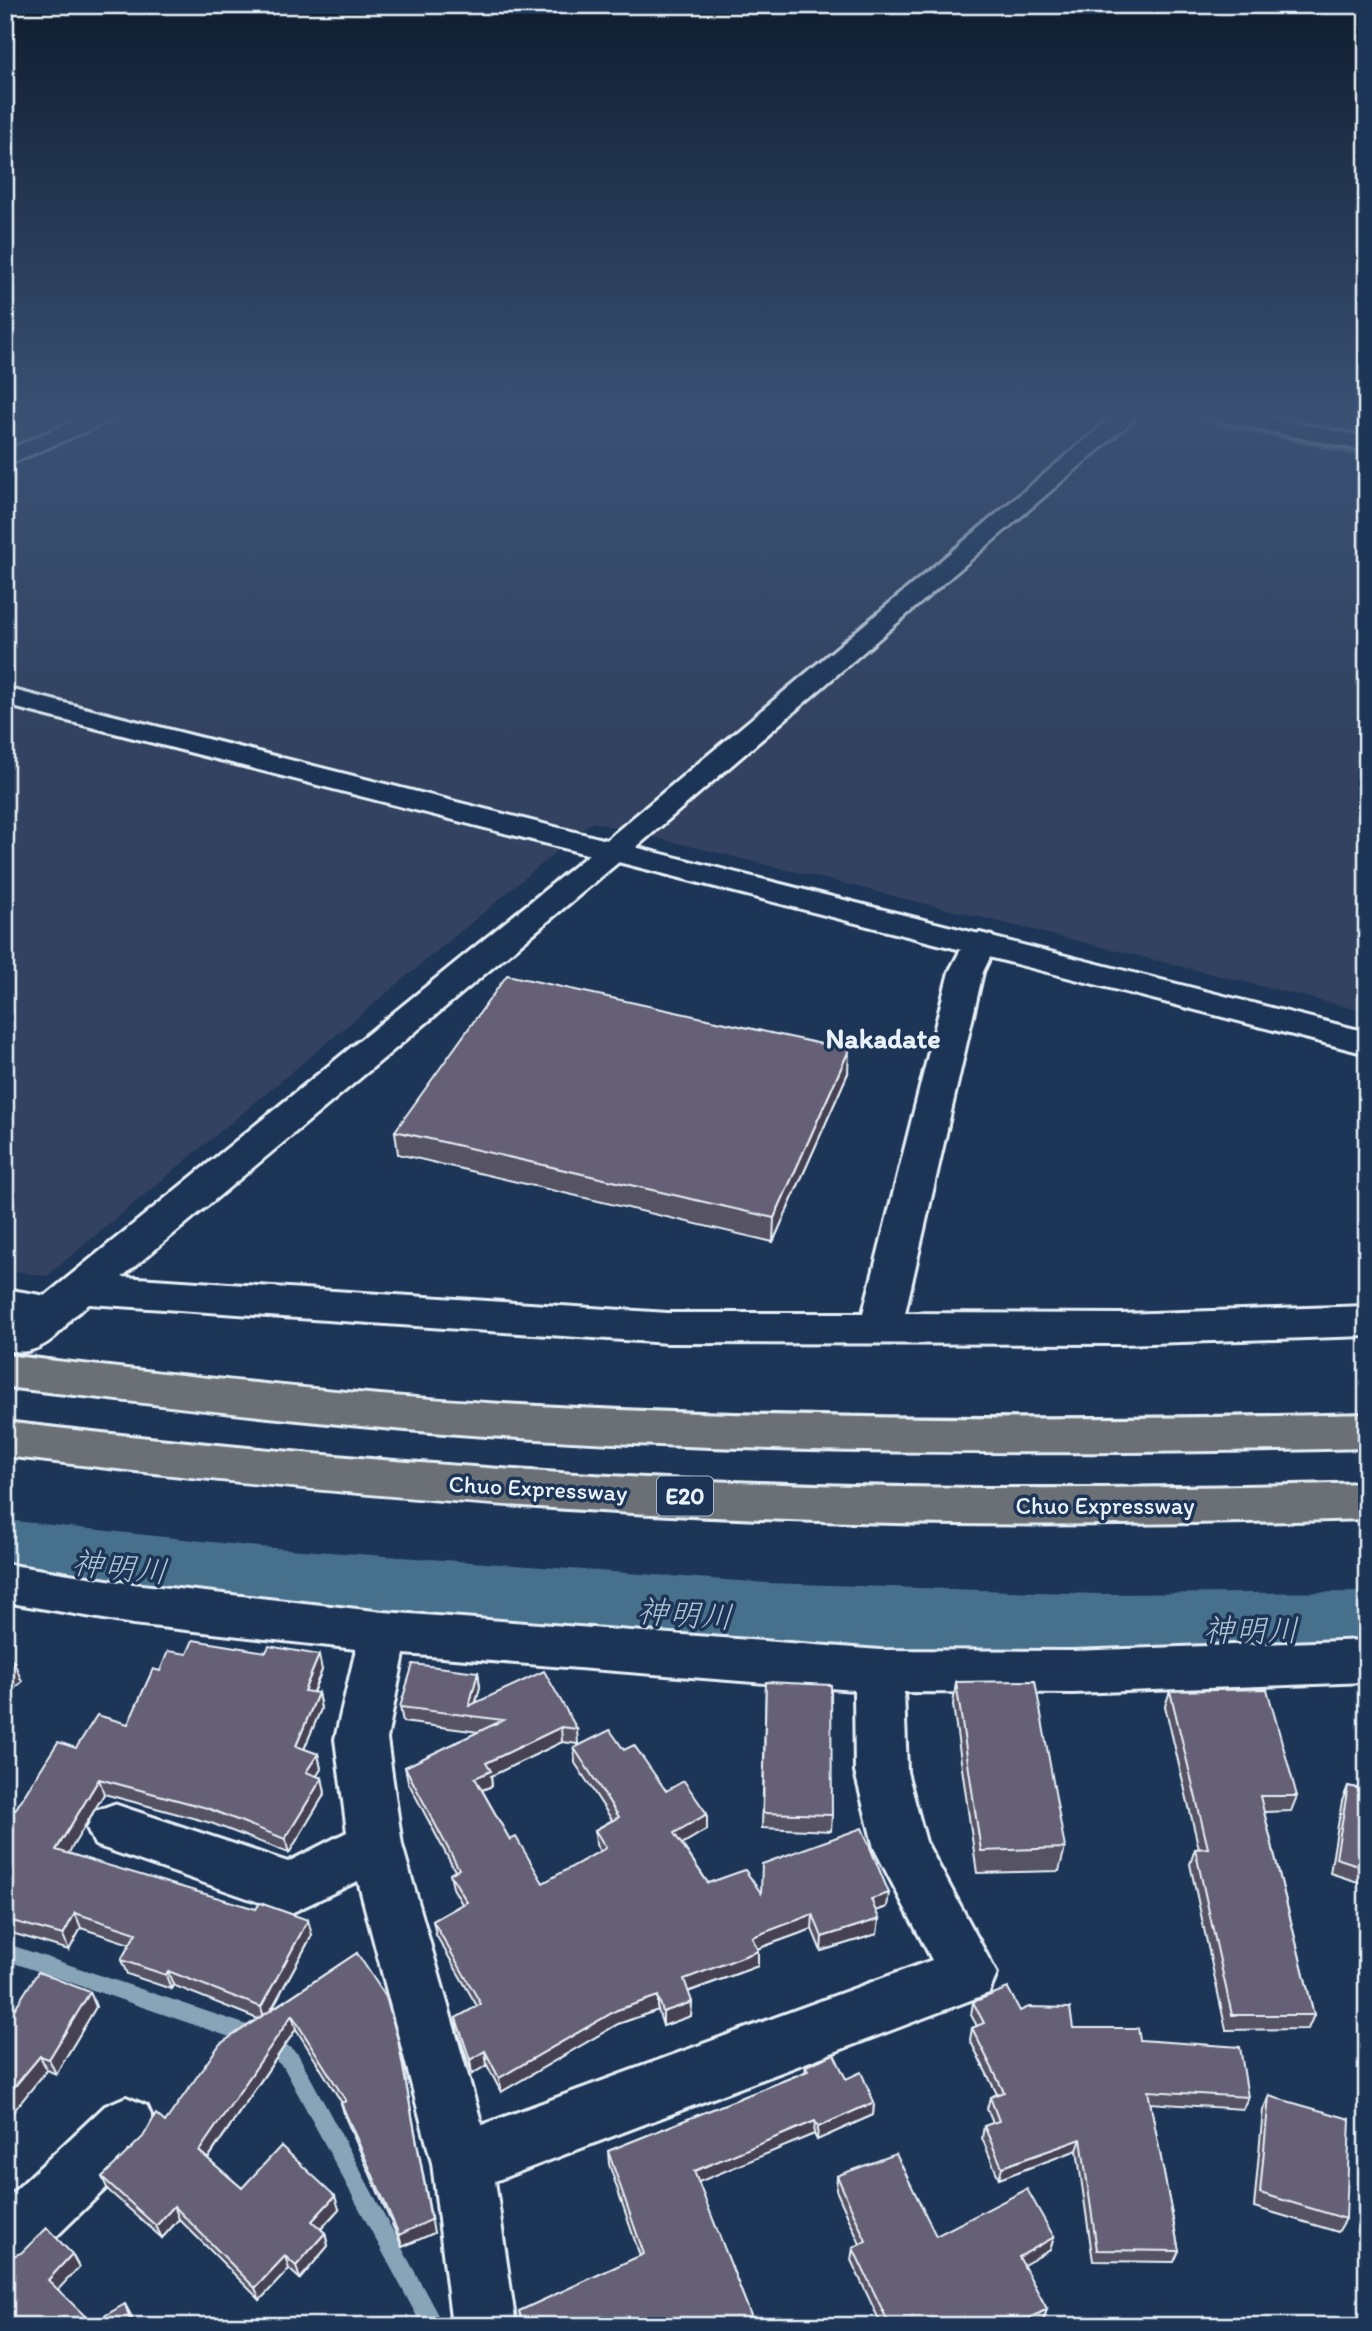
<svg xmlns="http://www.w3.org/2000/svg" width="1372" height="2331" viewBox="0 0 1372 2331" font-family="Itim,'Klee One',sans-serif">
	<rect width="100%" height="100%" fill="#1d3557"/>
	<filter id="ink" filterUnits="userSpaceOnUse"><feTurbulence type="fractalNoise" baseFrequency=".0143" numOctaves="2"/><feDisplacementMap in="SourceGraphic" scale="14" xChannelSelector="R" yChannelSelector="G"/><feConvolveMatrix kernelMatrix="1 2 1 2 8 2 1 2 1" color-interpolation-filters="sRGB"/></filter>
	<g filter="url(#ink)">
		<path fill="#334260" d="M5,415H1367V1012L592,822L47,1276L5,1270Z"/>
		<g fill="none" stroke-linecap="round" stroke-linejoin="round">
			<path fill="#87a4b8" fill-rule="evenodd" d="M1170,415H1182L1367,454V458Z
				M5,1943L253,2027L260,2030L262,2036L260,2042L253,2045L5,1960Z
				M270,2034L277,2037L298,2054L439,2317L441,2326H422L284,2068L263,2049L261,2043L263,2037Z"/>
			<path fill="#46708d" fill-rule="evenodd" d="M5,1520L259,1547L768,1583L1098,1594L1367,1592V1666L1098,1668L768,1657L259,1617L5,1588Z"/>
			<path stroke="#3b516f" stroke-width="43" stroke-dasharray="43 22" stroke-linecap="butt" d="M5,1354L23,1339"/>
			<g stroke="#e8f1f8" stroke-width="6">
				<path id="street" d="M86,415H115L112,420L5,466V451Z
					M1115,415H1139L626,856L122,1277L668,1313H863L949,972L968,936L980,933L992,936L997,943L983,972L905,1313L1121,1314L1367,1306V1336L1121,1344L668,1343L89,1304C72,1318 63,1327 40,1320L34,1310L40,1300L604,842Z
					M5,1564L133,1584L384,1612L880,1650L1073,1651L1367,1640V1682L1073,1693L904,1692L907,1772L926,1842L997,1974L989,1993L495,2181L516,2326H452L432,2163L358,1881L291,1913L95,1845L87,1828L95,1811L114,1804L288,1862L347,1832L335,1739L356,1649L133,1624L5,1602ZM404,1654L854,1690L855,1772L874,1848L932,1960L482,2125L402,1845L387,1739Z
					M126,2097L147,2106L156,2127L147,2148L27,2265L5,2274V2200L105,2106Z"/>
			</g>
			<g stroke="#e8f1f8" stroke-width="6">
				<path id="secondary" d="M1212,415H1255L1367,437V451L1223,422Z
					M5,688L1367,1032V1054L5,705Z
					M5,1289L70,1300L76,1310C62,1335 37,1358 8,1350L5,1333L17,1320L5,1319Z"/>
			</g>
			<g stroke="#e8f1f8" stroke-width="6">
				<path id="highway" d="M5,1355C171,1374 336,1394 503,1404C791,1421 1079,1421 1367,1414V1448C1079,1455 791,1455 503,1437C336,1427 171,1406 5,1387Z
					M5,1422C287,1455 569,1479 853,1486C1024,1490 1195,1488 1367,1483V1519C1195,1524 1024,1527 853,1522C569,1515 287,1490 5,1456Z"/>
			</g>
			<use href="#street" fill="#1d3557" fill-rule="evenodd"/>
			<use href="#secondary" fill="#1d3557" fill-rule="evenodd"/>
			<use href="#highway" fill="#6a7074" fill-rule="evenodd"/>
		</g>
		<path fill="#575365" stroke="#e8f1f8" stroke-width="2" d="M848,1073L773,1242L398,1154L395,1131Z
			M187,1654L322,1670L313,1693H318L321,1709L304,1749L318,1754L321,1769L316,1776L322,1778L325,1793L289,1853L211,1823L104,1794L68,1853L312,1935L272,2009L357,1953L434,2233L402,2247L345,2117L341,2103H342L296,2029L208,2159L242,2188L339,2209L321,2229L325,2233L328,2246L300,2279L289,2269L260,2300L179,2219L162,2238L108,2190L102,2177L165,2122L258,2019L173,1985L171,1989L127,1974L121,1960L130,1944L81,1928L69,1950L5,1931V1807L15,1810L76,1748L128,1724L160,1671Z
			M478,1672L480,1687L476,1703L577,1729L578,1744L562,1742L491,1776L492,1786L482,1790L510,1840L543,1883L600,1851L596,1845L595,1830L612,1820L575,1763L574,1748L624,1750L707,1829L682,1844L708,1883L761,1893L887,1907L876,1911L879,1919L877,1934L821,1951L812,1929L757,1949L758,1966L688,1992L692,2002L691,2016L663,2026L658,2010L618,2024L501,2092L487,2065L472,2074L458,2032L456,2018L477,2006L436,1935L433,1921L462,1904L453,1888L450,1874L455,1871L408,1782L405,1767L479,1732L403,1722L400,1707Z
			M766,1682L832,1815L831,1831L762,1828Z
			M956,1682L1065,1848L1059,1871L977,1873L953,1705Z
			M1170,1691L1297,1796L1291,1811L1264,1812L1314,2015L1308,2029L1226,2030L1190,1864L1195,1849H1199L1165,1706Z
			M1367,1769V1885L1330,1873L1342,1801L1348,1786L1360,1789L1361,1784Z
			M90,1992L96,2007L56,2074L47,2070L15,2008Z
			M973,2002L1020,2011L1073,2028L1140,2040L1248,2097L1243,2109L1150,2103L1179,2251L1174,2262L1093,2261L1077,2150L999,2179L982,2138L984,2126L993,2123L987,2109L990,2097L997,2094L970,2040L972,2028L977,2026L971,2015Z
			M806,2066L846,2079L874,2102L873,2115L817,2140L814,2134L698,2182L755,2326H522L519,2311L640,2256L609,2164L608,2151L805,2072Z
			M1269,2096L1346,2219L1338,2232L1254,2207L1263,2110Z
			M837,2176L936,2236L1054,2237L1050,2250L1023,2265L1047,2309L1043,2321L1035,2326H882L851,2260L853,2248L860,2244L836,2190Z"/>
		<path fill="#474352" stroke="#e8f1f8" stroke-width="2" d="M849,1050L848,1073L773,1242L774,1218Z
			M319,1655L322,1670L307,1706L304,1691Z
			M14,1662L22,1682L5,1696V1669Z
			M478,1672L480,1687L472,1716L469,1706Z
			M318,1693L321,1709L299,1761L296,1746Z
			M561,1727L562,1742L491,1776L492,1786L477,1792L475,1778L486,1763Z
			M318,1754L321,1769L310,1787L306,1772Z
			M322,1778L325,1793L289,1853L285,1839Z
			M99,1779L104,1794L62,1864L56,1850Z
			M707,1814V1829L675,1848L674,1833Z
			M889,1893L887,1907L869,1913L871,1899Z
			M75,1913L81,1928L69,1950L63,1935Z
			M813,1914L812,1929L751,1951L752,1937Z
			M879,1919L877,1934L821,1951L822,1937Z
			M308,1920L312,1935L265,2021L261,2007Z
			M758,1951V1966L684,1993V1979Z
			M168,1971L173,1985L171,1989L166,1975Z
			M90,1992L96,2007L56,2074L49,2059Z
			M658,1996V2010L618,2024L501,2092L499,2078L617,2010Z
			M692,2002L691,2016L663,2026V2012Z
			M292,2015L296,2029L204,2164L199,2151Z
			M398,2040L434,2233L402,2247L399,2235Z
			M485,2051L487,2065L472,2074L470,2060Z
			M40,2056L47,2070L5,2122V2098Z
			M874,2102L873,2115L817,2140L818,2127Z
			M815,2121L814,2134L694,2184V2171Z
			M1081,2139L1077,2150L999,2179L1002,2167Z
			M335,2196L339,2209L316,2234L312,2221Z
			M174,2206L179,2219L162,2238L156,2226Z
			M325,2233L328,2246L300,2279L296,2266Z
			M1054,2237L1050,2250L1015,2270L1019,2257Z
			M72,2254L79,2267L55,2293L48,2280Z
			M285,2256L289,2269L260,2300L255,2288Z
			M125,2304L132,2317L134,2326H132Z
			M1047,2309L1043,2321L1035,2326H1016Z
			M10,2318L15,2326H5V2323Z"/>
		<path fill="#656075" stroke="#e8f1f8" stroke-width="2" d="M507,975L849,1050L774,1218L395,1131Z
			M193,1640L266,1652L269,1646L319,1655L304,1691L318,1693L296,1746L318,1754L306,1772L322,1778L285,1839L207,1808L99,1779L56,1850L256,1909L260,1903L308,1920L261,2007L168,1971L166,1975L121,1960L136,1933L75,1913L63,1935L5,1919V1807L15,1810L58,1742L76,1748L97,1715L128,1724L153,1669L160,1671L168,1651L187,1654Z
			M5,1655L14,1662L5,1669Z
			M413,1664L478,1672L469,1706L544,1671L577,1729L561,1727L486,1763L491,1771L475,1778L510,1840L516,1837L543,1883L606,1848L595,1830L619,1817L574,1748L610,1730L624,1750L634,1745L666,1791L684,1781L707,1814L674,1833L708,1883L745,1870L761,1893L762,1864L862,1828L889,1893L871,1899L879,1919L822,1937L813,1914L752,1937L758,1951L684,1979L692,2002L663,2012L658,1996L617,2010L499,2078L485,2051L470,2060L456,2018L481,2004L433,1921L467,1902L450,1874L459,1869L405,1767L503,1720L400,1707Z
			M1035,1681L1065,1848L981,1851L956,1682Z
			M766,1682L831,1685L832,1815L763,1813Z
			M1267,1689L1297,1796H1260L1314,2015H1232L1195,1849L1208,1848L1170,1691Z
			M1367,1772V1868L1336,1858L1348,1786L1364,1790Z
			M357,1953L386,1997L398,2040L431,2220L399,2235L341,2103L346,2101L292,2015L199,2151L242,2188L281,2146L335,2196L312,2221L325,2233L296,2266L285,2256L255,2288L174,2206L156,2226L102,2177L143,2137L156,2114L165,2122L220,2044Z
			M38,1972L90,1992L49,2059L40,2056L5,2098V2007L7,2005L15,2008Z
			M1008,1988L1020,2011L1029,2007L1070,2008L1073,2028H1138L1140,2040L1240,2047L1248,2097L1148,2091L1179,2251L1097,2250L1081,2139L1002,2167L984,2126L999,2121L990,2097L1004,2092L972,2028L984,2023L973,2002Z
			M834,2054L846,2079L861,2072L874,2102L818,2127L815,2121L694,2171L755,2326H524L519,2311L644,2254L608,2151L808,2071L806,2066Z
			M1269,2096L1350,2119L1346,2219L1260,2193Z
			M896,2154L936,2236L1027,2189L1054,2237L1019,2257L1047,2309L1016,2326H890L853,2248L866,2241L837,2176L839,2175Z
			M47,2228L72,2254L48,2280L92,2323L125,2304L132,2326H17L10,2318L5,2323V2259L21,2253Z"/>
	</g>
	<linearGradient id="sky" x2="0" y2="1"><stop stop-color="#101d30"/><stop offset="0.56" stop-color="#3a5174"/><stop offset="1" stop-color="#3a5174" stop-opacity="0"/></linearGradient>
	<rect width="1372" height="741" fill="url(#sky)"/>
	<g text-anchor="middle" dominant-baseline="central" stroke-width="7" stroke-linejoin="round" paint-order="stroke">
		<rect fill="#1d3557" stroke="#abb9c8" stroke-width="2" x="657" y="1476.5" width="56" height="39" rx="5"/>
		<g font-size="23" font-weight="bold" fill="#e8f1f8">
			<text x="685" y="1496">E20</text>
		</g>
		<g font-size="24" fill="#e8f1f8" stroke="#1d3557">
			<text transform="translate(538 1488) rotate(3)">Chuo Expressway</text>
			<text x="1105" y="1505">Chuo Expressway</text>
		</g>
		<g font-size="28" font-weight="bold" fill="#e8f1f8" stroke="#1d3557">
			<text x="883" y="1038">Nakadate</text>
		</g>
		<g font-size="32" font-style="italic" fill="#afc4d3" stroke="#1d3557">
			<text transform="translate(120 1567) rotate(6)">神明川</text>
			<text transform="translate(685 1614) rotate(4)">神明川</text>
			<text x="1251" y="1630">神明川</text>
		</g>
	</g>
	<rect width="1372" height="2331" fill="none" stroke="#1d3557" stroke-width="28"/>
	<rect x="14" y="14" width="1344" height="2303" fill="none" stroke="#e8f1f8" stroke-width="2.5" filter="url(#ink)"/>
</svg>
